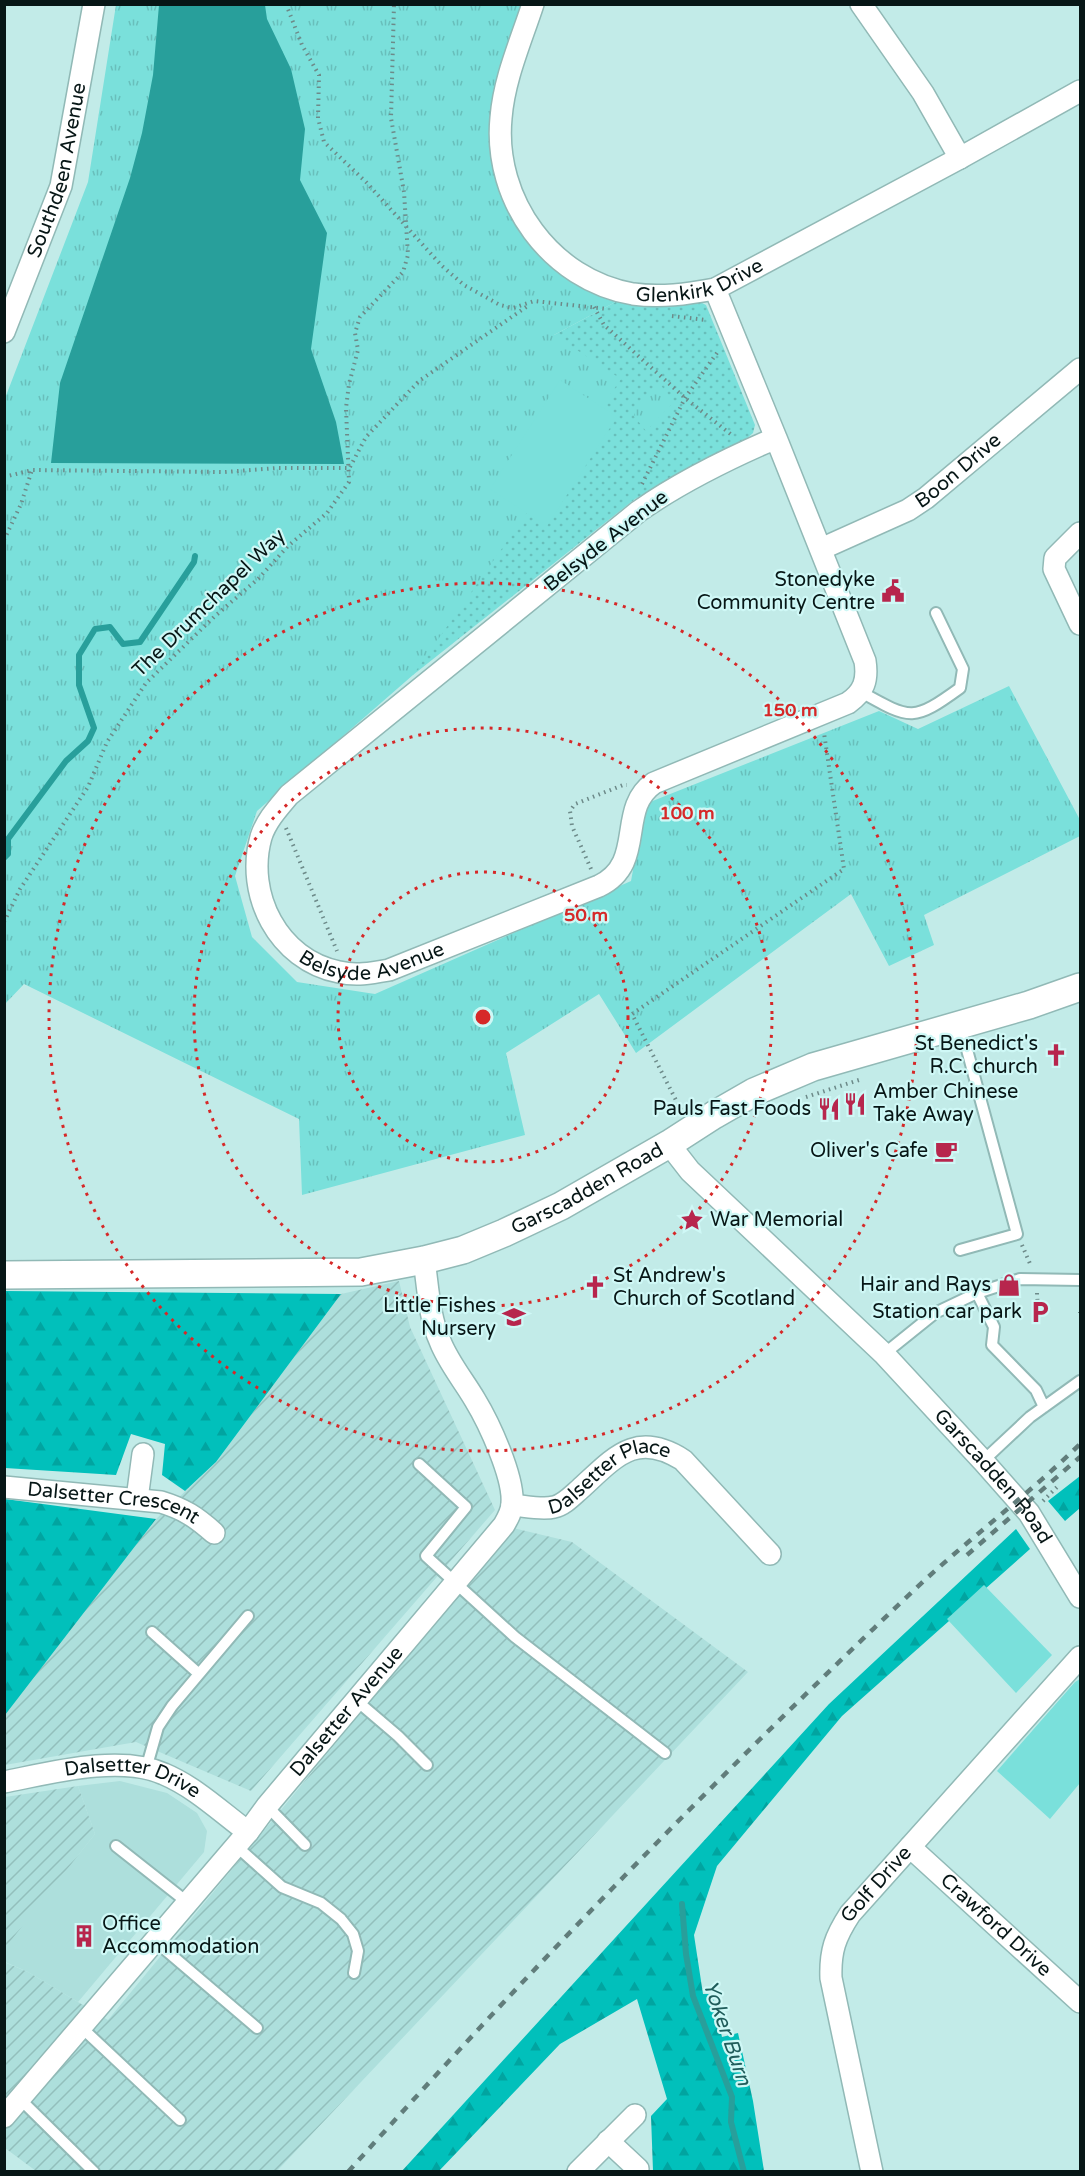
<svg xmlns="http://www.w3.org/2000/svg" width="1085" height="2176" viewBox="0 0 1085 2176" font-family="'Varela Round',sans-serif">
	<defs>
		<pattern id="industrial-furrows" width="10" height="10" patternUnits="userSpaceOnUse" patternTransform="scale(1.5)"><rect width="10" height="10" fill="#addfdc"/><path d="M-1 1l2-2M0 10L10 0M9 11l2-2" fill="none" stroke="#93bfbc"/></pattern>
		<pattern id="grass-dots" width="8" height="8" patternUnits="userSpaceOnUse" patternTransform="scale(1.5)"><rect width="8" height="8" fill="#7ae0db"/><path d="M2 2h.1M6 6h.1" fill="none" stroke="#68bfbb" stroke-width="1.8" stroke-linecap="round"/></pattern>
		<pattern id="forest-firs" width="22" height="20" patternUnits="userSpaceOnUse" patternTransform="scale(1.5)"><rect width="22" height="20" fill="#01c0bb"/><path d="M5 1l3.5 6h-7zM16 11l3.5 6h-7z" fill="#01a4a0"/></pattern>
		<pattern id="park-tufts" width="24" height="20" patternUnits="userSpaceOnUse" patternTransform="scale(1.5)"><rect width="24" height="20" fill="#7ae0db"/><path d="M3 7l-1-3M5 7V3M7 7l1-3M15 17l-1-3M17 17v-4M19 17l1-3" fill="none" stroke="#68bfbb"/></pattern>
	</defs>
	<rect width="100%" height="100%" fill="#c2ebe8"/>
	<path fill="#addfdc" d="M120,1781L167,1793L197,1813L207,1831L204,1852L78,2002L28,1972L5,1962L4,1948L95,1834L78,1786Z"/>
	<path fill="url(#industrial-furrows)" d="M399,1281L410,1327L495,1510L251,1791L136,1742L5,1765L4,1715L156,1519L216,1462L341,1294Z
		M513,1528L572,1542L748,1672L277,2171H36L5,2148L4,1962L28,1972L108,2020Z
		M78,1786L95,1834L5,1948V1797Z"/>
	<path fill="url(#grass-dots)" d="M621,299L700,302L706,305L755,425L753,433L744,441L635,499L413,675L402,672L554,335Z"/>
	<path fill="url(#forest-firs)" d="M5,1291L341,1294L216,1462L185,1491L162,1475L165,1444L131,1434L116,1475L5,1468Z
		M1080,1476V1508L1065,1521L1048,1501Z
		M5,1499L156,1519L5,1715L4,1499Z
		M1016,1529L1030,1549L842,1716L717,1866L694,1935L703,1994H712L722,2037L738,2033L753,2101L764,2171H653L651,2116L667,2099L637,1999L560,2044L439,2171L401,2172L829,1704Z"/>
	<path fill="url(#park-tufts)" d="M116,5H523L493,98L490,127L493,161L500,191L516,224L621,299L554,335L621,379L413,675L257,811L235,876L252,937L297,982L375,994L631,881L645,804L879,711L918,729L1009,686L1080,820V836L924,915L934,945L889,966L851,894L636,1053L599,994L506,1053L525,1135L302,1195L299,1119L24,984L5,1004L4,401L88,182Z
		M659,383L674,402L646,431L634,416L637,405Z"/>
	<path fill="#7ae0db" d="M560,380L617,417L547,526L490,489Z
		M984,1585L1052,1655L1016,1693L947,1619Z
		M1080,1679V1783L1050,1819L997,1771L1075,1682Z"/>
	<path fill="#289f9b" d="M159,5H265L267,19L291,69L305,129L300,180L327,233L311,349L336,422L344,464L51,463L60,383L130,178L142,133L153,75Z"/>
	<g fill="none" stroke-linecap="round" stroke-linejoin="round">
		<path stroke="#289f9b" stroke-width="6" d="M4,858L8,854V839L66,761L88,741L94,728L79,685V655L95,629L110,627L123,644L140,642L194,562L195,556
			M682,1904L686,1954L693,1996L732,2097L731,2122L744,2172"/>
		<g stroke="#91b9b6" stroke-width="14">
			<path id="service" d="M861,692C911,720 913,722 960,688L963,669L936,613
				M959,1027L966,1046L1017,1234L960,1250
				M977,1293L994,1327L992,1345L1036,1390L1044,1407
				M884,1354L935,1313L977,1293L1020,1279L1080,1280
				M983,1461L1030,1417L1080,1381
				M419,1464L466,1507L426,1556L515,1637L665,1753
				M152,1632L199,1674
				M357,1701L398,1736L427,1765
				M146,1769L158,1727L172,1706L248,1616
				M267,1806L305,1845
				M235,1845L282,1887L321,1903L341,1919L353,1934L358,1951L354,1973
				M116,1846L187,1902
				M155,1941L257,2028
				M81,2027L180,2120
				M20,2099L94,2172"/>
		</g>
		<g stroke="#91b9b6" stroke-width="24">
			<g id="minor">
				<path id="s1" d="M533,4C521,41 504,79 501,118C493,200 551,280 633,294C661,298 687,294 715,289L960,158L1080,91"/>
				<path d="M861,4L923,93L960,158"/>
				<path id="s2" d="M715,289L776,438C727,459 682,481 639,511L289,795C278,808 266,821 261,837C245,894 278,960 339,972C356,976 372,973 389,970L599,886C647,863 616,809 654,783L848,703C864,692 868,680 865,661L776,438"/>
				<path id="s3" d="M4,332L61,186L94,4"/>
				<path d="M1080,533L1055,558L1054,569L1080,624"/>
				<path id="s4" d="M821,549L908,510L926,498L1080,369"/>
				<path id="s5" d="M669,1144L690,1171L884,1354L983,1461L1029,1513L1080,1597"/>
				<path id="s6" d="M4,1487L161,1502C184,1509 196,1517 214,1533"/>
				<path d="M137,1499L143,1454"/>
				<path id="s7" d="M512,1505C525,1506 542,1510 554,1507C564,1505 573,1495 580,1489C615,1457 636,1430 683,1460L770,1554"/>
				<path id="s8" d="M4,1782C50,1773 120,1754 164,1774C195,1787 221,1812 248,1832"/>
				<path id="s9" d="M910,1847L1080,2002"/>
				<path id="s10" d="M4,2117L248,1832L267,1806L504,1525C508,1518 512,1511 512,1503C514,1477 489,1423 475,1400C464,1381 448,1362 440,1341C429,1317 428,1287 424,1260"/>
				<path d="M608,2141L638,2169"/>
				<path d="M578,2172L635,2115"/>
				<path id="s11" d="M872,2172L831,1978C830,1951 835,1937 850,1914L1080,1657"/>
			</g>
		</g>
		<g stroke="#91b9b6" stroke-width="30">
			<g id="tertiary">
				<path id="s12" d="M4,1275L361,1272L424,1260L463,1250L504,1233L561,1206L669,1144L714,1115L754,1092L813,1067L1029,1005L1080,987"/>
			</g>
		</g>
		<path stroke="#6d8a89" stroke-width="4" stroke-dasharray="1.5 4.5" stroke-linecap="butt" d="M286,4L302,45L319,75L318,118L324,142L366,182L442,266L464,285L500,305L513,308L534,301L608,309
			M594,307L604,325L685,398L733,436
			M672,316L706,320
			M350,467L366,437L419,381L529,305
			M4,477L32,470L225,472L277,468H349
			M642,484L685,398L719,350
			M4,540L21,504L32,470
			M286,828L337,951
			M591,869L572,826L570,811L575,804L623,785H627
			M4,922L20,889L88,787L107,742L146,683L214,617L259,578L288,546L327,513L349,482L346,408L349,384L358,350L355,333L360,317L403,272L408,255L404,192L391,118L394,4
			M806,1097L862,1079
			M681,1110L632,1014L844,869L824,733
			M1022,1245L1031,1266
			M1037,1293L1038,1310
			M1080,1312V1313
			M1043,1501L1058,1486"/>
		<use href="#service" stroke="#fff" stroke-width="10"/>
		<use href="#minor" stroke="#fff" stroke-width="21"/>
		<use href="#tertiary" stroke="#fff" stroke-width="27"/>
		<path stroke="#617d7b" stroke-width="4.5" stroke-dasharray="8 8" stroke-linecap="butt" d="M967,1555L1080,1457
			M348,2172C528,1971 717,1777 913,1591C967,1540 1027,1496 1080,1444"/>
	</g>
	<g fill="none" stroke="#d62828" stroke-width="3" stroke-dasharray="3 6">
		<circle cx="483" cy="1017" r="145"/>
		<circle cx="483" cy="1017" r="289"/>
		<circle cx="483" cy="1017" r="434"/>
	</g>
	<defs>
		<g id="civic-bare" transform="scale(1.8)"><path d="M-.6-6.5H3V-4.5H.6V-3L4-1V1h2V6H-6V1h2V-1L-.6-3ZM-1.2 2.5V6h2.4V2.5Z" fill="#b7264d" stroke="#cff8f6" stroke-width="2.5" paint-order="stroke"/></g>
		<g id="church-bare" transform="scale(1.8)"><path d="M-1.2-6h2.4v3.5h3.3v2.4h-3.3V6h-2.4V-.1h-3.3v-2.4h3.3Z" fill="#b7264d" stroke="#cff8f6" stroke-width="2.5" paint-order="stroke"/></g>
		<g id="restaurant-bare" transform="scale(1.8)"><path d="M-5-6h1v4h1v-4h1v4h1v-4h1v5L-1.5 .5V6h-2V.5L-5-1ZM5-6V6H3V1.5H1.5Q1.5-4 5-6Z" fill="#b7264d" stroke="#cff8f6" stroke-width="2.5" paint-order="stroke"/></g>
		<g id="cafe-bare" transform="scale(1.8)"><path d="M-5.5-4.5H6V0H3Q3 3.5 0 3.5H-2.5Q-5.5 3.5-5.5 0ZM3-3.2v2h1.7v-2ZM-6 4.5H4V6H-6Z" fill="#b7264d" stroke="#cff8f6" stroke-width="2.5" paint-order="stroke"/></g>
		<g id="sight-bare" transform="scale(1.8)"><path d="M0-6L1.8-2.2L6-1.7L2.9 1.2L3.7 5.4L0 3.3L-3.7 5.4L-2.9 1.2L-6-1.7L-1.8-2.2Z" fill="#b7264d" stroke="#cff8f6" stroke-width="2.5" paint-order="stroke"/></g>
		<g id="shop-bare" transform="scale(1.8)"><path d="M-5-2.5h2.3a2.7 3.5 0 0 1 5.4 0H5L5.5 6h-11ZM-1.5-2.5h3a1.5 2.3 0 0 0-3 0Z" fill="#b7264d" stroke="#cff8f6" stroke-width="2.5" paint-order="stroke"/></g>
		<g id="parking-bare" transform="scale(1.8)"><path d="M-3.5-5.5H1a3.5 3.5 0 0 1 0 7H-1V5.5H-3.5ZM-1-3.4V-.6H.8a1.4 1.4 0 0 0 0-2.8Z" fill="#b7264d" stroke="#cff8f6" stroke-width="2.5" paint-order="stroke"/></g>
		<g id="school-bare" transform="scale(1.8)"><path d="M0-5L7-2L0 1L-7-2ZM-4 1L0 2.5L4 1V4Q0 6-4 4Z" fill="#b7264d" stroke="#cff8f6" stroke-width="2.5" paint-order="stroke"/></g>
		<g id="building-bare" transform="scale(1.8)"><path d="M-4-6H4V6H1V3H-1V6H-4ZM-2.5-4.3h1.7v1.8h-1.7ZM.8-4.3h1.7v1.8H.8ZM-2.5-1h1.7V.8h-1.7ZM.8-1h1.7V.8H.8Z" fill="#b7264d" stroke="#cff8f6" stroke-width="2.5" paint-order="stroke"/></g>
	</defs>
	<g fill-rule="evenodd">
		<use href="#civic-bare" x="893" y="591"/>
		<use href="#church-bare" x="1056" y="1055"/>
		<use href="#restaurant-bare" x="855" y="1104"/>
		<use href="#restaurant-bare" x="829" y="1109"/>
		<use href="#cafe-bare" x="946" y="1151"/>
		<use href="#sight-bare" x="692" y="1220"/>
		<use href="#shop-bare" x="1009" y="1285"/>
		<use href="#church-bare" x="595" y="1287"/>
		<use href="#parking-bare" x="1040" y="1312"/>
		<use href="#school-bare" x="514" y="1317"/>
		<use href="#building-bare" x="84" y="1936"/>
	</g>
	<g text-anchor="middle" dominant-baseline="central" stroke-width="4.5" stroke-linejoin="round" paint-order="stroke">
		<g font-size="20" fill="#071616" stroke="#cff8f6">
			<text stroke="none"><textPath href="#s3" startOffset="171">Southdeen Avenue</textPath></text>
			<text stroke="none"><textPath href="#s1" startOffset="429">Glenkirk Drive</textPath></text>
			<text stroke="none"><textPath href="#s4" startOffset="159">Boon Drive</textPath></text>
			<text transform="translate(606 541) rotate(-38)">Belsyde Avenue</text>
			<text transform="translate(209 603) rotate(-44)">The Drumchapel Way</text>
			<text stroke="none"><textPath href="#s2" startOffset="1026">Belsyde Avenue</textPath></text>
			<text stroke="none"><textPath href="#s12" startOffset="600">Garscadden Road</textPath></text>
			<text stroke="none"><textPath href="#s5" startOffset="465">Garscadden Road</textPath></text>
			<text stroke="none"><textPath href="#s7" startOffset="108">Dalsetter Place</textPath></text>
			<text stroke="none"><textPath href="#s6" startOffset="111">Dalsetter Crescent</textPath></text>
			<text stroke="none"><textPath href="#s10" startOffset="531">Dalsetter Avenue</textPath></text>
			<text stroke="none"><textPath href="#s8" startOffset="132">Dalsetter Drive</textPath></text>
			<text stroke="none"><textPath href="#s11" startOffset="306">Golf Drive</textPath></text>
			<text stroke="none"><textPath href="#s9" startOffset="116">Crawford Drive</textPath></text>
		</g>
		<g font-size="20" fill="#071616" stroke="#cff8f6" text-anchor="end">
			<text x="875" y="580">Stonedyke<tspan x="875" dy="23">Community Centre</tspan></text>
			<text x="1038" y="1044">St Benedict's<tspan x="1038" dy="23">R.C. church</tspan></text>
			<text x="873" y="1092" text-anchor="start">Amber Chinese<tspan x="873" dy="23">Take Away</tspan></text>
			<text x="811" y="1109">Pauls Fast Foods</text>
			<text x="928" y="1151">Oliver's Cafe</text>
			<text x="710" y="1220" text-anchor="start">War Memorial</text>
			<text x="613" y="1276" text-anchor="start">St Andrew's<tspan x="613" dy="23">Church of Scotland</tspan></text>
			<text x="991" y="1285">Hair and Rays</text>
			<text x="496" y="1306">Little Fishes<tspan x="496" dy="23">Nursery</tspan></text>
			<text x="1022" y="1312">Station car park</text>
			<text x="102" y="1924" text-anchor="start">Office<tspan x="102" dy="23">Accommodation</tspan></text>
		</g>
		<g font-size="21" font-style="italic" fill="#205d5b" stroke="#cff8f6">
			<text transform="translate(727 2033) rotate(71)">Yoker Burn</text>
		</g>
	</g>
	<circle cx="483" cy="1017" r="9" fill="#d62828" stroke="#cff8f6" stroke-width="3"/>
	<g font-size="18" text-anchor="middle" font-weight="bold" fill="#d62828" stroke="#cff8f6" stroke-width="4.5" stroke-linejoin="round" paint-order="stroke">
		<text x="790" y="716">150 m</text>
		<text x="687" y="819">100 m</text>
		<text x="586" y="921">50 m</text>
	</g>
	<rect width="1085" height="2176" fill="none" stroke="#071616" stroke-width="12"/>
</svg>
